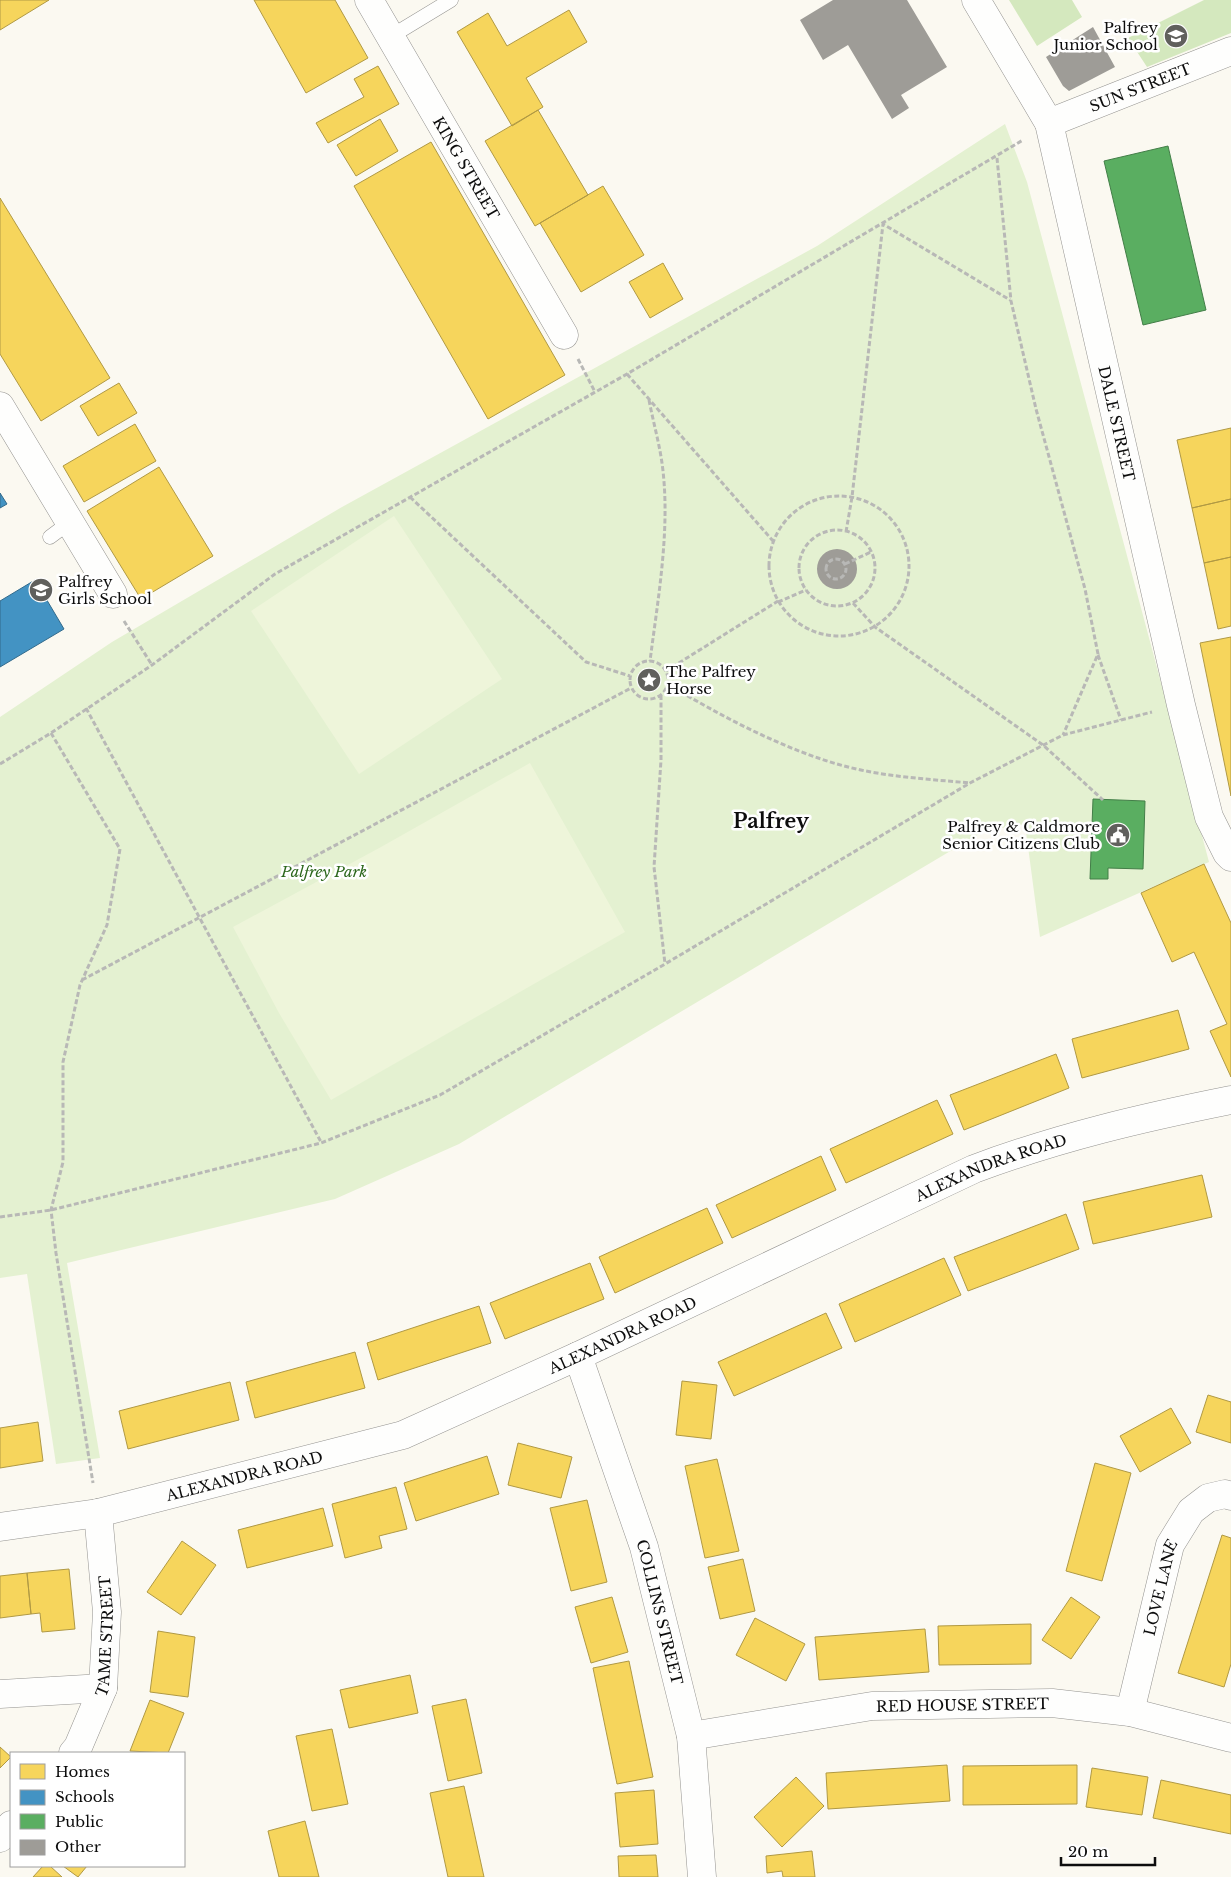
<svg xmlns="http://www.w3.org/2000/svg" width="1231" height="1877" viewBox="0 0 1231 1877" font-family="'Libre Baskerville',serif">
	<rect width="100%" height="100%" fill="#fbf9f1"/>
	<path fill="#e4f1d1" d="M1005,124L1027,182L1209,862L1040,937L1025,824L984,831L459,1144L335,1199L67,1263L100,1458L56,1464L27,1274L0,1278V717L112,642L342,507L817,246Z"/>
	<path fill="#d4e8be" d="M1009,0H1072L1082,17L1037,46Z
		M1204,0H1231V33L1147,67L1128,38Z"/>
	<path fill="#eef5da" d="M394,516L502,679L359,774L251,611Z
		M530,763L625,932L331,1100L279,1013L233,927L381,847Z"/>
	<path fill="#f6d55c" stroke="#b09944" d="M0,0H49L0,30Z
		M254,0H335L368,58L306,93Z
		M569,10L587,42L526,78L543,107L512,126L457,32L488,13L507,46Z
		M378,66L399,104L328,143L316,123L364,97L354,79Z
		M538,110L588,195L535,226L485,141Z
		M380,119L398,151L356,176L337,145Z
		M431,142L565,375L488,419L354,186Z
		M603,186L644,255L581,292L540,223Z
		M0,198L110,378L41,421L0,354Z
		M663,263L683,299L650,318L629,282Z
		M119,383L137,413L98,436L80,406Z
		M135,424L156,461L84,502L63,466Z
		M1231,428V499L1192,508L1177,440Z
		M159,467L213,556L141,599L87,511Z
		M1231,499V557L1204,563L1192,508Z
		M1231,557V626L1218,629L1204,563Z
		M1231,637V796L1200,643Z
		M1204,864L1231,923V1077L1210,1031L1227,1024L1194,952L1172,962L1141,893Z
		M1178,1010L1189,1049L1082,1078L1072,1039Z
		M1056,1054L1069,1088L964,1130L950,1095Z
		M937,1100L953,1134L846,1183L830,1149Z
		M821,1156L836,1190L732,1238L716,1205Z
		M1202,1175L1212,1217L1093,1244L1083,1202Z
		M707,1208L723,1243L615,1293L599,1257Z
		M1066,1214L1079,1249L968,1291L954,1257Z
		M944,1258L961,1295L855,1342L839,1304Z
		M590,1263L604,1299L505,1339L490,1303Z
		M479,1306L491,1343L378,1380L367,1343Z
		M826,1313L842,1348L734,1396L718,1362Z
		M355,1352L365,1388L255,1418L246,1382Z
		M682,1381L717,1385L711,1439L676,1435Z
		M230,1382L239,1420L128,1449L119,1411Z
		M1208,1395L1231,1402V1443L1196,1432Z
		M1171,1408L1191,1443L1140,1472L1120,1436Z
		M38,1422L43,1461L0,1468V1428Z
		M518,1443L572,1457L561,1498L508,1485Z
		M487,1456L499,1494L416,1521L404,1483Z
		M717,1459L739,1551L705,1558L685,1466Z
		M1095,1463L1131,1473L1102,1581L1066,1571Z
		M396,1487L407,1529L379,1536L382,1548L345,1558L332,1504Z
		M587,1500L607,1582L571,1591L550,1508Z
		M323,1508L333,1546L247,1568L238,1530Z
		M1222,1535L1231,1538V1664L1224,1687L1178,1673Z
		M182,1541L216,1565L181,1615L147,1592Z
		M743,1559L755,1611L720,1619L708,1567Z
		M69,1569L75,1629L42,1632L40,1613L31,1614L27,1573Z
		M27,1573L31,1614L0,1618V1576Z
		M612,1597L628,1652L591,1663L575,1607Z
		M1071,1597L1100,1617L1071,1659L1042,1640Z
		M755,1618L805,1644L786,1681L736,1655Z
		M1031,1624V1664L939,1665L938,1626Z
		M925,1629L929,1672L819,1680L815,1637Z
		M158,1631L195,1637L188,1697L150,1692Z
		M629,1661L653,1777L617,1784L593,1668Z
		M410,1675L418,1713L349,1728L340,1690Z
		M466,1699L482,1773L448,1781L432,1706Z
		M150,1700L184,1713L168,1753L130,1751Z
		M332,1729L348,1804L312,1811L296,1736Z
		M0,1747L11,1757L0,1768Z
		M947,1765L950,1801L828,1809L826,1773Z
		M1077,1765V1804L963,1805V1766Z
		M1092,1768L1148,1777L1142,1815L1086,1807Z
		M796,1777L824,1806L782,1847L754,1817Z
		M1161,1780L1231,1795V1834L1153,1818Z
		M464,1786L484,1877H448L430,1793Z
		M654,1790L658,1844L620,1847L615,1793Z
		M305,1821L319,1877H279L268,1831Z
		M812,1851L815,1877H783L782,1871L767,1873L766,1856Z
		M656,1855L658,1877H619L618,1856Z
		M43,1866H50L62,1877H33Z
		M63,1866H87L78,1877Z"/>
	<path fill="#4393c3" stroke="#336b8c" d="M0,493L7,504L0,508Z
		M35,580L64,629L0,667V601Z"/>
	<path fill="#5aae61" stroke="#437e48" d="M1168,146L1206,310L1143,325L1104,161Z
		M1093,799L1145,801L1143,869L1108,868V879H1090Z"/>
	<path fill="#9e9c97" d="M833,0H907L947,67L901,95L909,108L892,119L848,45L823,60L800,20Z
		M1093,27L1115,67L1069,91L1063,86L1046,57Z
		M817 569a20 20 0 1 1 40 0a20 20 0 1 1-40 0Z"/>
	<g fill="none" stroke-linecap="round" stroke-linejoin="round">
		<g stroke="#949390" stroke-width="15">
			<path id="lane" d="M390,37L451,0
				M50,537L70,522"/>
		</g>
		<g stroke="#949390" stroke-width="29">
			<g id="street">
				<path id="s1" d="M369,0L564,335"/>
				<path id="s2" d="M976,0L1049,123L1181,705L1209,817L1227,853L1231,857"/>
				<path id="s3" d="M1049,123L1231,51"/>
				<path d="M0,406L113,594"/>
				<path id="s4" d="M578,1356L644,1547L691,1736L702,1877"/>
				<path id="s5" d="M0,1527L98,1513L403,1435L578,1356L974,1169C1060,1137 1141,1118 1231,1100"/>
				<path d="M0,1694L103,1688"/>
				<path id="s6" d="M1130,1712L1170,1545L1191,1511L1208,1498L1225,1494L1231,1496"/>
				<path id="s7" d="M691,1736L872,1706L1052,1703L1130,1712L1231,1738"/>
				<path id="s8" d="M73,1753L78,1747L103,1688L107,1612L98,1513"/>
				<path d="M0,1838L11,1825"/>
			</g>
		</g>
		<path stroke="#b8b8b6" stroke-width="3" stroke-dasharray="5 2.5" stroke-linecap="butt" d="M997,158L1011,301L1036,409L1085,589L1098,654L1063,735
			M578,359L595,392
			M627,374L773,541
			M649,400C653,421 659,442 662,463C671,527 658,598 650,661
			M769 566a70 70 0 1 1 140 0a70 70 0 1 1-140 0Z
			M410,497L586,662L630,676
			M799 568a38 38 0 1 1 76 0a38 38 0 1 1-76 0Z
			M846,532L852,497L883,224L1010,300
			M826 569a10 10 0 1 1 20 0a10 10 0 1 1-20 0Z
			M845,564L871,552
			M778,602L806,590
			M853,603L875,627L1043,745L1103,800
			M124,621L152,665
			M1098,655L1121,720
			M630 680a19 19 0 1 1 38 0a19 19 0 1 1-38 0Z
			M666,671L778,601
			M668,684C720,716 785,750 844,766C885,777 928,779 970,783
			M661,695V760L654,867L665,964
			M86,708L321,1142
			M51,733L120,849L107,925L80,985L63,1062V1162L51,1210L56,1253L93,1483
			M0,764L51,733L152,665L275,574L627,374L1023,140
			M82,980L631,688
			M0,1217L51,1210L321,1143L440,1095L665,964L970,783L1063,735L1152,712"/>
		<use href="#lane" stroke="#fefefd" stroke-width="14"/>
		<use href="#street" stroke="#fefefd" stroke-width="28"/>
	</g>
	<defs>
		<g id="school-disc" transform="scale(1.25)"><circle r="9.5" fill="#60605d" stroke="#fff"/><path d="M0-5L7-2L0 1L-7-2ZM-4 1L0 2.5L4 1V4Q0 6-4 4Z" fill="#fff"/></g>
		<g id="sight-disc" transform="scale(1.25)"><circle r="9.5" fill="#60605d" stroke="#fff"/><path d="M0-6L1.8-2.2L6-1.7L2.9 1.2L3.7 5.4L0 3.3L-3.7 5.4L-2.9 1.2L-6-1.7L-1.8-2.2Z" fill="#fff"/></g>
		<g id="civic-disc" transform="scale(1.25)"><circle r="9.5" fill="#60605d" stroke="#fff"/><path d="M-.6-6.5H3V-4.5H.6V-3L4-1V1h2V6H-6V1h2V-1L-.6-3ZM-1.2 2.5V6h2.4V2.5Z" fill="#fff"/></g>
	</defs>
	<g fill-rule="evenodd">
		<use href="#school-disc" x="1176" y="36"/>
		<use href="#school-disc" x="41" y="590"/>
		<use href="#sight-disc" x="649" y="680"/>
		<use href="#civic-disc" x="1118" y="835"/>
	</g>
	<g text-anchor="middle" dominant-baseline="central" stroke-width="5" stroke-linejoin="round" paint-order="stroke">
		<g font-size="15" fill="#0d0d0d" stroke="#fff" text-anchor="end">
			<text x="1158" y="27">Palfrey<tspan x="1158" dy="17">Junior School</tspan></text>
			<text x="58" y="581" text-anchor="start">Palfrey<tspan x="58" dy="17">Girls School</tspan></text>
			<text x="666" y="671" text-anchor="start">The Palfrey<tspan x="666" dy="17">Horse</tspan></text>
			<text x="1100" y="826">Palfrey &amp; Caldmore<tspan x="1100" dy="17">Senior Citizens Club</tspan></text>
		</g>
		<g font-size="15" fill="#0d0d0d" stroke="#fff">
			<text stroke="none"><textPath href="#s3" startOffset="98">SUN STREET</textPath></text>
			<text stroke="none"><textPath href="#s1" startOffset="194">KING STREET</textPath></text>
			<text stroke="none"><textPath href="#s2" startOffset="451">DALE STREET</textPath></text>
			<text stroke="none"><textPath href="#s5" startOffset="1060">ALEXANDRA ROAD</textPath></text>
			<text stroke="none"><textPath href="#s5" startOffset="655">ALEXANDRA ROAD</textPath></text>
			<text stroke="none"><textPath href="#s5" startOffset="250">ALEXANDRA ROAD</textPath></text>
			<text stroke="none"><textPath href="#s6" startOffset="128">LOVE LANE</textPath></text>
			<text stroke="none"><textPath href="#s4" startOffset="269">COLLINS STREET</textPath></text>
			<text stroke="none"><textPath href="#s8" startOffset="124">TAME STREET</textPath></text>
			<text stroke="none"><textPath href="#s7" startOffset="274">RED HOUSE STREET</textPath></text>
		</g>
		<g font-size="15" font-style="italic" fill="#2c671c" stroke="#fff">
			<text x="324" y="871">Palfrey Park</text>
		</g>
		<g font-size="20" font-weight="bold" fill="#0d0d0d" stroke="#fff">
			<text x="771" y="821">Palfrey</text>
		</g>
	</g>
	<rect x="10" y="1752" width="175" height="115" fill="#ffffff" stroke="#9e9e9e"/>
	<rect x="20" y="1764" width="25" height="15" fill="#f6d55c" stroke="#9e9e9e"/>
	<text x="55" y="1777" font-size="15" fill="#0d0d0d">Homes</text>
	<rect x="20" y="1790" width="25" height="15" fill="#4393c3" stroke="#9e9e9e"/>
	<text x="55" y="1802" font-size="15" fill="#0d0d0d">Schools</text>
	<rect x="20" y="1814" width="25" height="15" fill="#5aae61" stroke="#9e9e9e"/>
	<text x="55" y="1827" font-size="15" fill="#0d0d0d">Public</text>
	<rect x="20" y="1840" width="25" height="15" fill="#9e9c97" stroke="#9e9e9e"/>
	<text x="55" y="1852" font-size="15" fill="#0d0d0d">Other</text>
	<path d="M1061 1857v8h94v-8" fill="none" stroke="#0d0d0d" stroke-width="2.5"/>
	<text x="1068" y="1857" font-size="15" fill="#0d0d0d" stroke="#ffffff" stroke-width="4" paint-order="stroke">20 m</text>
</svg>
